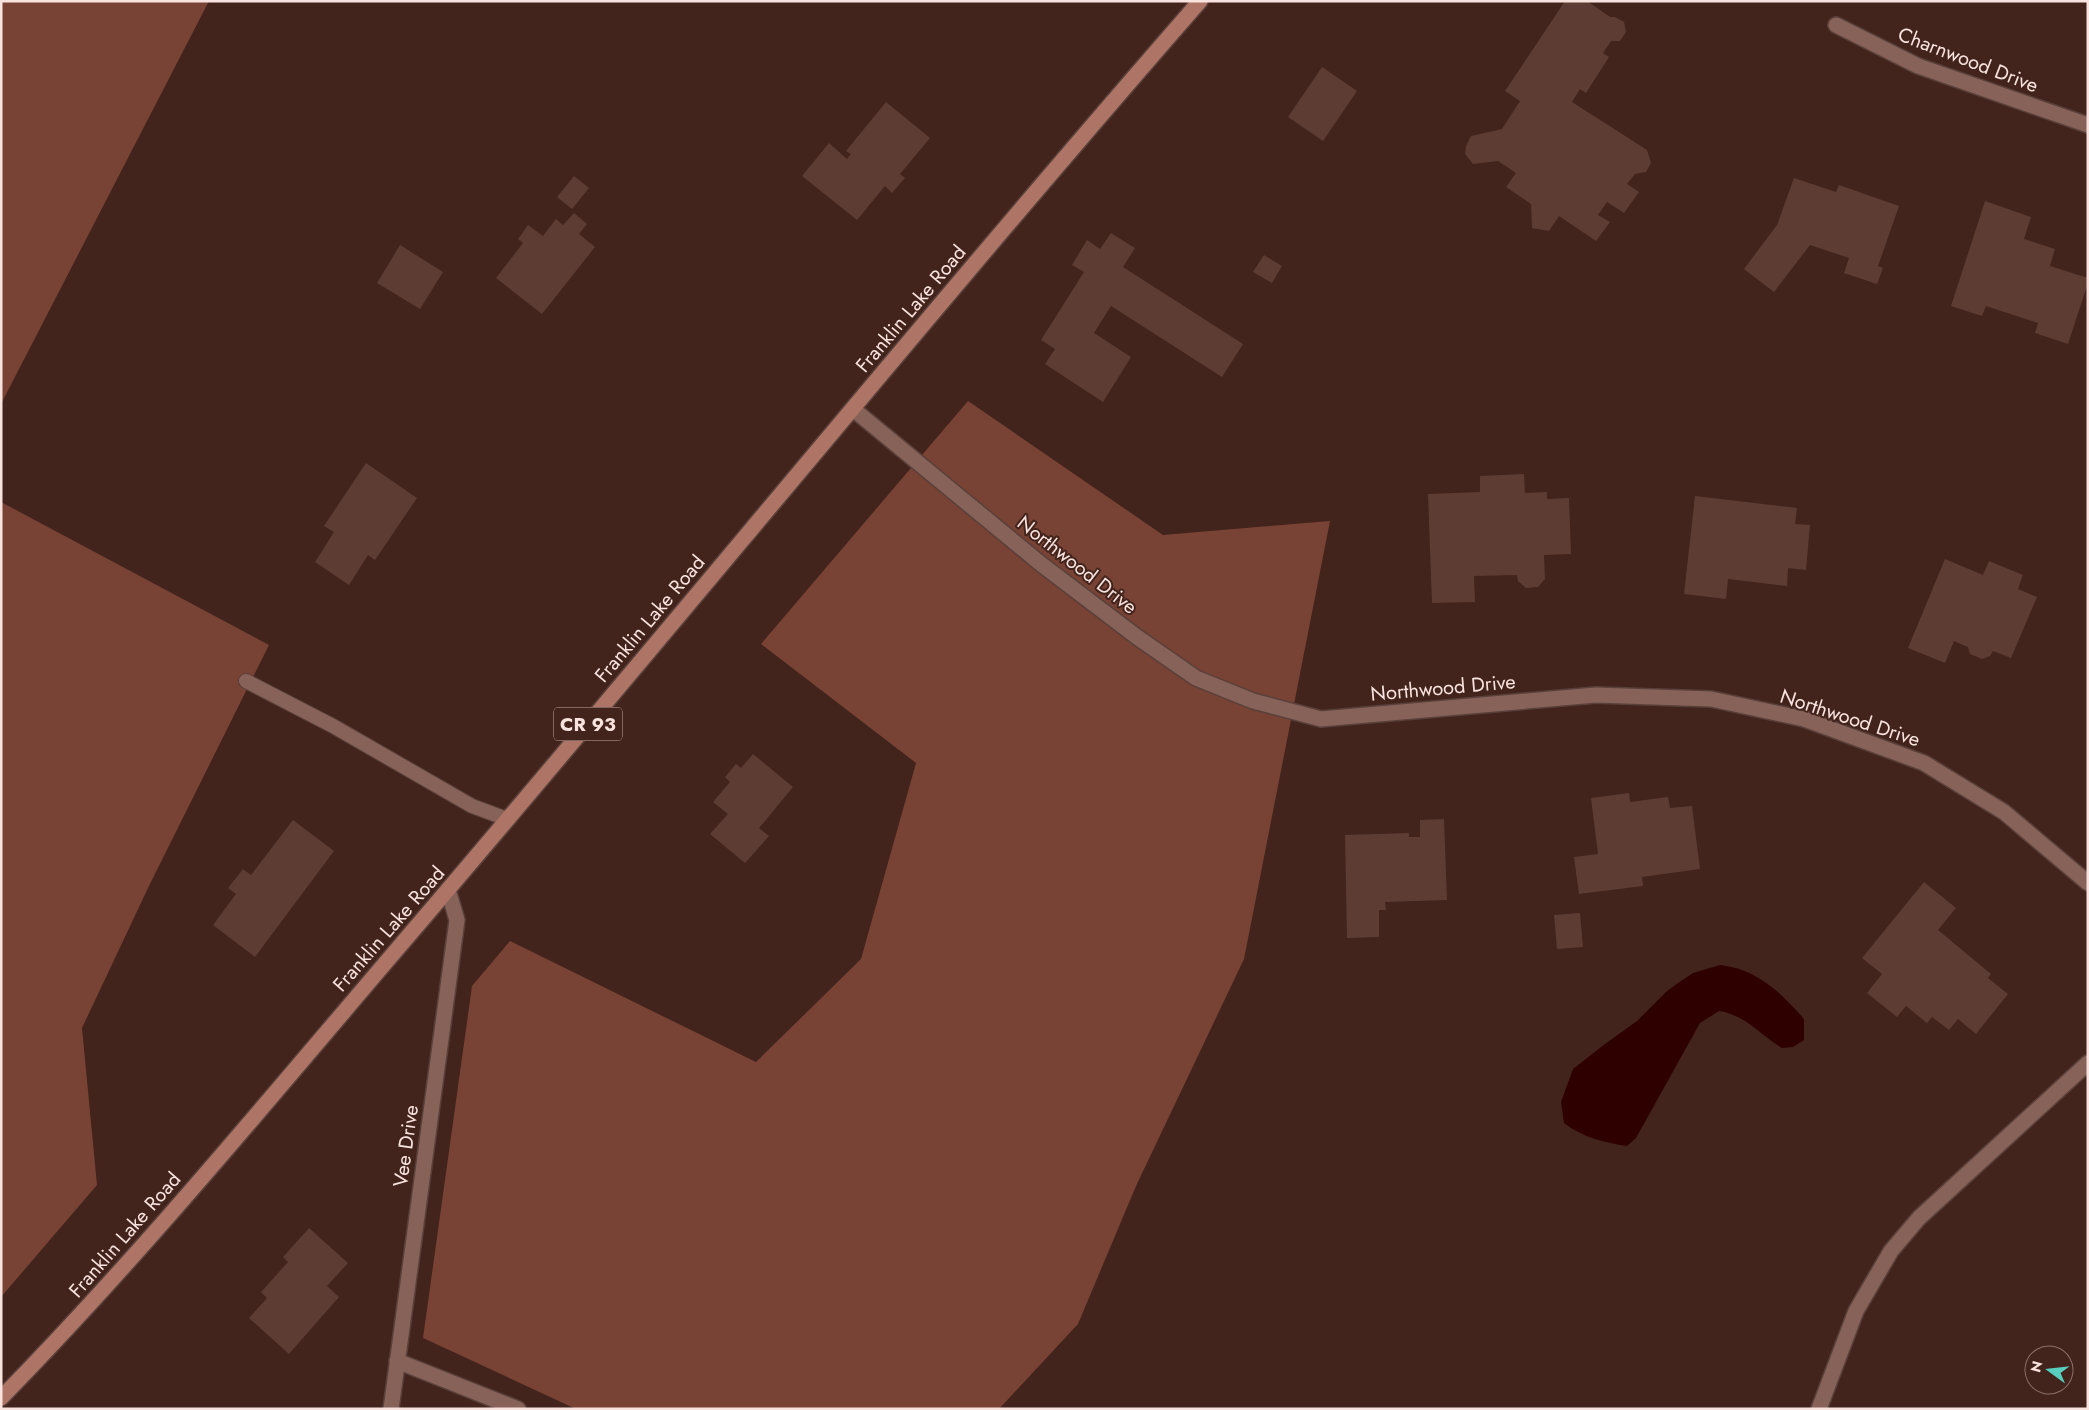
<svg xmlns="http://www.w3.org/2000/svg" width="2089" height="1410" viewBox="0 0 2089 1410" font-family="Jost,sans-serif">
	<rect width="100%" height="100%" fill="#42241c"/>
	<path fill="#784235" d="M1,1H209L1,404Z
		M968,401L1163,535L1330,521L1244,959L1136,1186L1078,1324L999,1409H576L423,1338L472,986L510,941L756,1062L861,959L916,763L761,644Z
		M1,502L269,645L148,888L82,1028L97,1185L1,1297Z"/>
	<path fill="#2e0000" d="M1720,965C1757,969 1780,992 1804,1019V1040L1793,1047L1782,1048C1760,1035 1746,1015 1719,1011L1700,1023L1636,1138L1627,1146C1605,1143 1582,1137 1564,1123L1561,1102L1573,1069L1605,1044L1637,1021L1666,992L1678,983L1693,973Z"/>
	<path fill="#5d3c34" d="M1565,1H1587L1610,17H1615L1624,22L1626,32L1620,41H1611L1603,53L1609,57L1586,93L1580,89L1572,102L1647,150L1651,163L1646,172L1635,174L1627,184L1639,192L1624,213L1607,202L1598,215L1610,222L1596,241L1559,216L1549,231L1532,228L1531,204L1506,187L1516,173L1498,161L1473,164L1465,154L1466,146L1471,136L1502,129L1520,101L1505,91Z
		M1322,67L1357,91L1323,141L1288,117Z
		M886,102L930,138L900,174L905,178L892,193L885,186L857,220L802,176L829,143L847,159L851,154L846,151Z
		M574,176L589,188L572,209L557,197Z
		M1794,178L1836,192L1839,185L1899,206L1878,266L1883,268L1877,284L1844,273L1849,258L1810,245L1774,292L1744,269L1777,225Z
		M1985,201L2031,217L2024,239L2055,249L2050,266L2088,278V283L2068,344L2035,333L2038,323L1986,306L1982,316L1951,306Z
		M574,213L587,224L579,234L595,247L542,314L496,278L523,243L518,239L528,225L543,236L556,219L563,225Z
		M1111,233L1135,248L1123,267L1243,344L1222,377L1111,306L1094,333L1131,357L1103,402L1045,364L1055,349L1041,340L1084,272L1072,265L1087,240L1100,249Z
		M400,245L443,272L420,309L377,283Z
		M1264,255L1282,266L1272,283L1253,272Z
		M366,463L417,498L375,560L368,555L349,585L315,562L334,532L324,526Z
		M1524,474L1525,493L1547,492V499L1569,498L1571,554L1544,555L1545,579L1538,587L1526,588L1518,581L1517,575L1474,576L1475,602L1432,603L1428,494L1480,492V476Z
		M1695,496L1797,508L1795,524L1810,525L1806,570L1788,568L1787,586L1728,579L1726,599L1684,594Z
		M1945,559L1983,575L1989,561L2023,575L2018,589L2037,597L2011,658L1993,651L1990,656L1982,659L1970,654L1968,647L1954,641L1945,663L1908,648Z
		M753,754L793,787L759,828L769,836L745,863L710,834L728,814L713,802L730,782L725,777L736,764L741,768Z
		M1629,793L1630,802L1668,797L1670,808L1692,806L1700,869L1642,877L1643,886L1579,894L1574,857L1598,854L1591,798Z
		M1444,819L1447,900L1385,902L1386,910H1379V937L1347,938L1345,835L1409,833V837H1420V820Z
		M293,820L334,851L255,957L213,925L236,894L228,888L243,869L251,875Z
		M1924,882L1956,908L1938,930L1991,974L1988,978L2008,994L1976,1034L1958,1019L1949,1030L1932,1017L1927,1023L1906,1006L1897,1017L1867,993L1882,974L1862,958Z
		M1580,913L1583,947L1557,949L1554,915Z
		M309,1228L348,1263L327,1286L339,1297L289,1354L249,1318L267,1298L261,1292L288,1262L283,1257Z"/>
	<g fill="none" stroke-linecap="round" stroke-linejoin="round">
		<g stroke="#5a403a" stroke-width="16">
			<path id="service" d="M246,681L333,726L472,806L507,819"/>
		</g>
		<g stroke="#5a403a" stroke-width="18">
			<path id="minor" d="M1836,25L1918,66L2088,125
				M853,409L1041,564L1137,637L1196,678L1253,701L1321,719L1596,695L1711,699L1804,719L1924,763L2004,812L2088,883
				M397,1361L518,1409
				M391,1409L457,920L448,890
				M1819,1409L1856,1311L1891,1251L1919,1218L2088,1063"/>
		</g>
		<g stroke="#5a403a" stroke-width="18">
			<path id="primary" d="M1,1398C139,1257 265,1104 393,954C664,638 926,315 1200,1"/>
		</g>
		<use href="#service" stroke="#866259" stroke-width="14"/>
		<use href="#minor" stroke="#866259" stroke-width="15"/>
		<use href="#primary" stroke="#ae7567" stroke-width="15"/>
	</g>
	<g text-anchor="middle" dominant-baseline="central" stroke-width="4" stroke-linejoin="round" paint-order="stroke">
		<rect fill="#42241c" stroke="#c2aaa4" stroke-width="1" x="554" y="707.5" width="68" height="33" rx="4"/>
		<g font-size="19" font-weight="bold" fill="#f9e3de">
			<text x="588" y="724">CR 93</text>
		</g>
		<g font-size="20" fill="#f9e3de" stroke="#42241c">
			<text transform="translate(1968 60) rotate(21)">Charnwood Drive</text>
			<text transform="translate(911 309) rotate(-50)">Franklin Lake Road</text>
			<text transform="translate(1077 565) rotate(38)">Northwood Drive</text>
			<text transform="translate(650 619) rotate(-50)">Franklin Lake Road</text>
			<text transform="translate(1443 688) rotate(-5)">Northwood Drive</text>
			<text transform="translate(1850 718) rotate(18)">Northwood Drive</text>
			<text transform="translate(389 929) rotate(-49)">Franklin Lake Road</text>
			<text transform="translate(406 1146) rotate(-82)">Vee Drive</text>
			<text transform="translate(125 1235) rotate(-49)">Franklin Lake Road</text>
		</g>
	</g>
	<rect width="2089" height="1410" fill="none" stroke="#f9e3de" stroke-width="5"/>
	<g transform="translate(2049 1370) rotate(285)"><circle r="24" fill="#42241c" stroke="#8b706a"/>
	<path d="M0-4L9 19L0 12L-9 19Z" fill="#58cebf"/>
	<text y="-8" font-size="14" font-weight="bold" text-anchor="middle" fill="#f9e3de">N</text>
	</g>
</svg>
